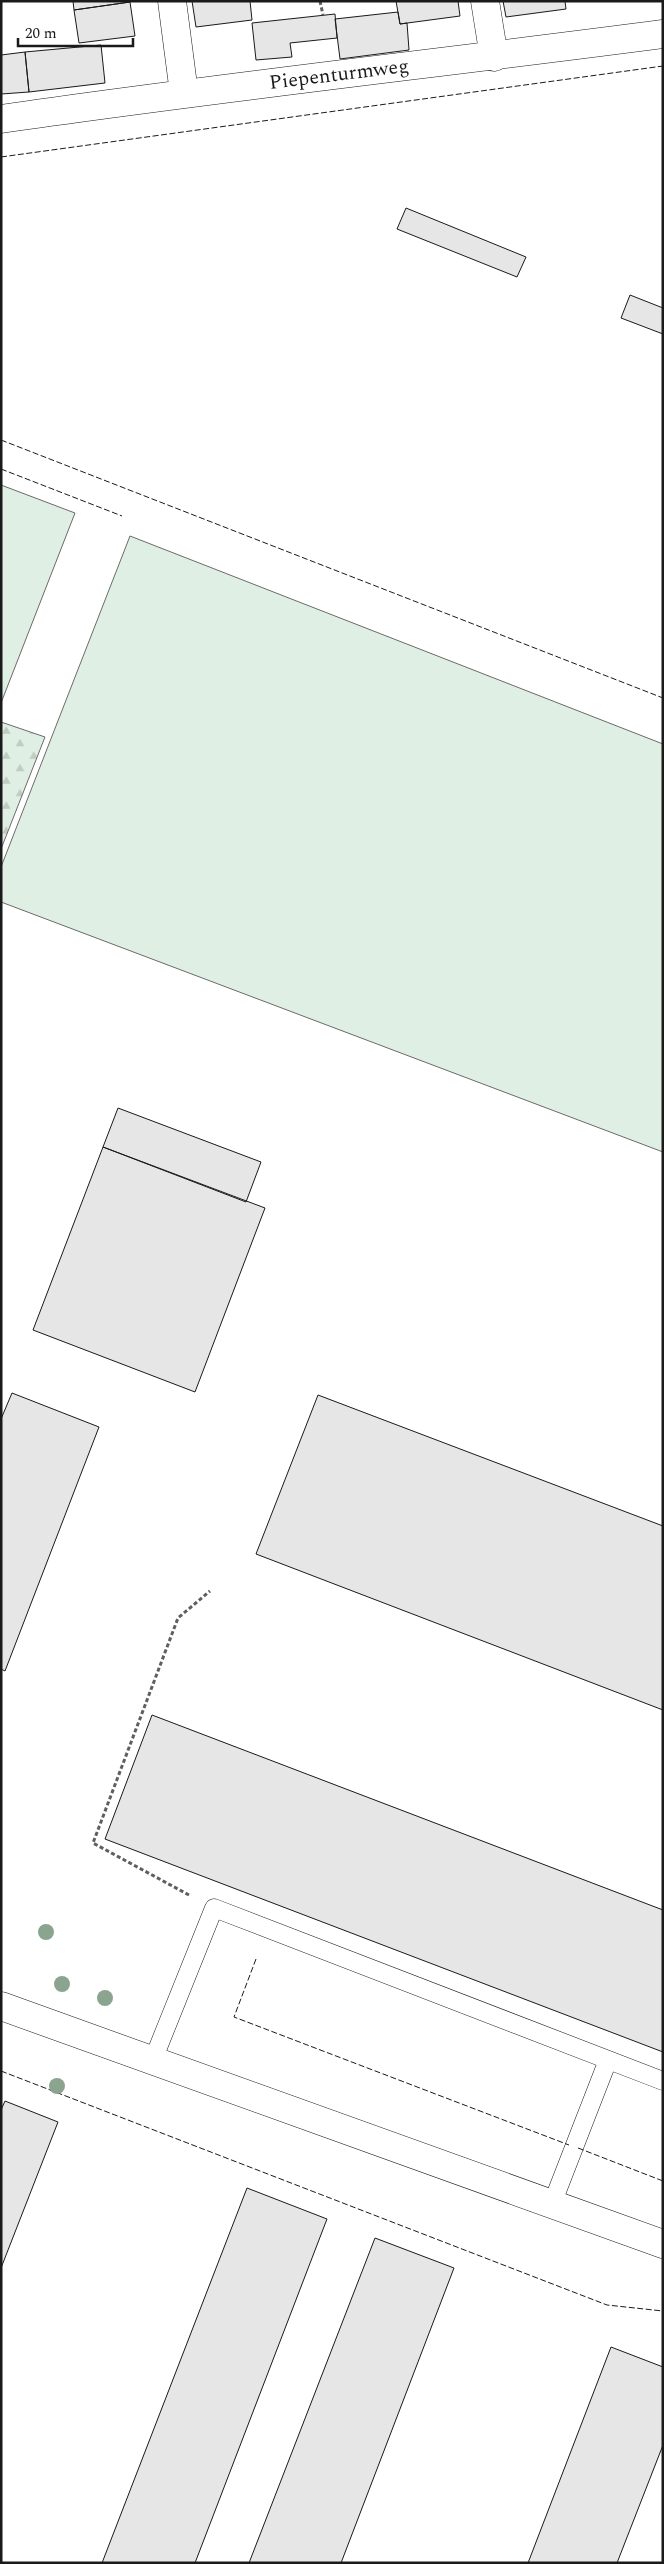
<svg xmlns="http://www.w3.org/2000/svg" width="664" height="2564" viewBox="0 0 664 2564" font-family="Spectral,serif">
	<defs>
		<pattern id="forest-firs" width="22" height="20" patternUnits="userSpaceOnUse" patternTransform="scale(1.25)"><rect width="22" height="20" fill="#e0efe3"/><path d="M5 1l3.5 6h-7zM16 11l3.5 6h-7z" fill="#c0ccc2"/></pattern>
	</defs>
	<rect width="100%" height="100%" fill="#fff"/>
	<path fill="#e0efe3" stroke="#6a6a6a" d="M1,485L75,513L1,703Z
		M130,536L663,744V1152L1,902V867Z"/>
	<path fill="url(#forest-firs)" stroke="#6a6a6a" d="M1,722L45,737L1,849Z"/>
	<path fill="#e6e6e6" stroke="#1a1a1a" d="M73,1H130V2L74,10Z
		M192,1H250L252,20L196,27Z
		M396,1H458L460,16L400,24Z
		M503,1H565L566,9L506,17Z
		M130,2L135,36L79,43L74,10Z
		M398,12L400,24L407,23L409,50L340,59L335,19Z
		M335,14L337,38L290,43L292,57L256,60L252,23Z
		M101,45L105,83L29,92L25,52Z
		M25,52L29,92L1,94V55Z
		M406,208L526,257L517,277L397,229Z
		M630,295L663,308V334L621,318Z
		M118,1108L261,1162L246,1202L103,1147Z
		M103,1147L265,1208L195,1392L33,1330Z
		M12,1393L99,1427L5,1671L1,1669V1419Z
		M318,1395L663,1526V1710L256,1554Z
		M152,1715L663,1910V2052L105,1839Z
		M5,2101L58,2122L1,2268V2110Z
		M247,2188L327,2219L195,2563H102Z
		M375,2238L454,2268L341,2563H249Z
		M611,2347L663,2367V2445L617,2563H528Z"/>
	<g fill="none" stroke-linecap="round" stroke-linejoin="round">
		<g stroke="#1a1a1a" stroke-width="19">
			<path id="lane" d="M153,2060L214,1908L663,2081
				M552,2204L608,2060"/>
		</g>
		<g stroke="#1a1a1a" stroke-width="29">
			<g id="street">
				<path d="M172,1L184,93"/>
				<path d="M485,1L494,57"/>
				<path id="s1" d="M1,119C221,87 442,63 663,34"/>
				<path d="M1,2006L663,2244"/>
			</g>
		</g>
		<path stroke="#5f5f5f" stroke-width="3" stroke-dasharray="4 2.5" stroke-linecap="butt" d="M320,1L323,15
			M189,1895L93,1843L178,1618L210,1591"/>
		<use href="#lane" stroke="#fff" stroke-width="18"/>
		<use href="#street" stroke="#fff" stroke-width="28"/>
		<path stroke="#1a1a1a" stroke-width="1" stroke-dasharray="6 2.5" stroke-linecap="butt" d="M1,157L663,66
			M1,440L663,698
			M1,469L122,516
			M256,1959L234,2017L569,2145
			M1,2071L607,2305L663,2311
			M578,2148L663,2181"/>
	</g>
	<g fill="#8aa48f">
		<circle cx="46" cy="1932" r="8"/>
		<circle cx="62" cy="1984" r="8"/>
		<circle cx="105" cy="1998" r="8"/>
		<circle cx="57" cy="2086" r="8"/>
	</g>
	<g text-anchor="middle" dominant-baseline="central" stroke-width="4" stroke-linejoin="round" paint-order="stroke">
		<g font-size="20" fill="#1a1a1a" stroke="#fff">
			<text stroke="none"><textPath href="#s1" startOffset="341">Piepenturmweg</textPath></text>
		</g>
	</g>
	<rect width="664" height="2564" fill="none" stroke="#1a1a1a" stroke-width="5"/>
	<path d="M18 38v8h115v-8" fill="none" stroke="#1a1a1a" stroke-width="2.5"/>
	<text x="25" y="38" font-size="15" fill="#1a1a1a" stroke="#ffffff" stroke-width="4" paint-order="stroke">20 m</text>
</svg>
